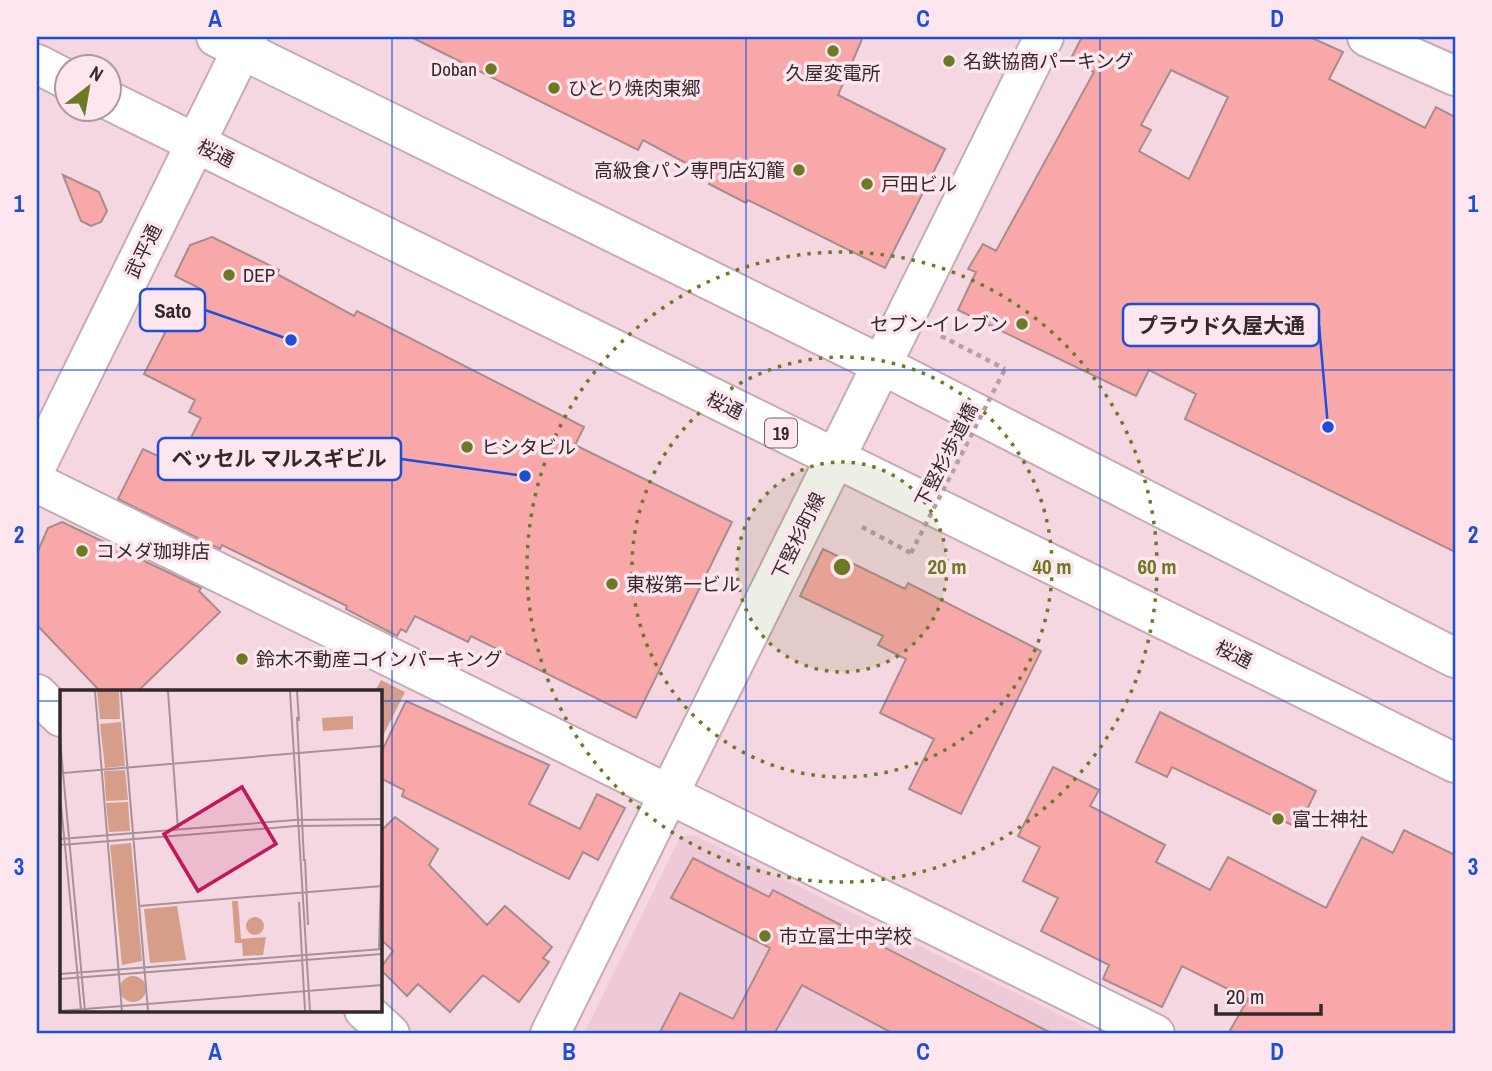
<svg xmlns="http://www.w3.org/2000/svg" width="1492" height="1071" viewBox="0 0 1492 1071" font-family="'Archivo Narrow','Noto Sans JP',sans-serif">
	<rect width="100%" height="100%" fill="#f4d7e1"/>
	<path fill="#eecad8" d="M694,835L1098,1034H584L680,837Z"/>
	<path fill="#d69e88" d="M381,680L405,692L380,742V691H375Z"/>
	<path fill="#f9a8a9" stroke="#a88c8b" stroke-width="2" fill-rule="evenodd" d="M411,37H863L838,95L945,149L885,268L748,200L746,203L709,184L712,177L643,140L638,150Z
		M1082,37H1310L1343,52L1329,79L1425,128L1436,107L1455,117V552L1185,419L1196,394L1149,370L1136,396L958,310L976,272L968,269L983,244L996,251L1094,72L1070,60ZM1171,70L1228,97L1189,179L1139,151L1151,130L1141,125Z
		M63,175L99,192L107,211L101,222L91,226L81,221Z
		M212,237L279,270L277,274L354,316L357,311L584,427L575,445L732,522L636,718L471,636L468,642L415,616L406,632L401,629L397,636L346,609L347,606L222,545L220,549L118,499L143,449L177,465L201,418L189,412L195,400L144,374L165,333L160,328L170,320L167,316L199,288L175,276L190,245Z
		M62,522L201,588L199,591L220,612L138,691H100L37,625V553L48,528Z
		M823,549L905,589L908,583L1041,651L961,814L909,789L934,739L880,713L906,659L878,645L883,636L800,596Z
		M406,701L549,765L529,804L580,829L597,794L625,808L598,860L583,852L569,879L402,796L404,790L380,778V755Z
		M1160,712L1316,791L1298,828L1172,767L1167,777L1136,762Z
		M1053,767L1099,790L1090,806L1165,845L1156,862L1210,890L1228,857L1326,908L1362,837L1393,853L1404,830L1455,855V1034H1228L1248,999L1182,966L1162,1007L1103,979L1109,965L1041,931L1058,898L1023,881L1040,847L1018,836Z
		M395,817L438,849L429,865L487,925L505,906L552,947L543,958L549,962L519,1002L483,975L450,1012L418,984L407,996L380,969L393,951L380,938V832Z
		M693,858L769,897L773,890L1053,1034H894L802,985L774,1034H659L680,993L733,1019L770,948L671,898Z"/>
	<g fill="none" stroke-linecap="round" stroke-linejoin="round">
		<g stroke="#c6abb5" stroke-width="42">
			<path id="minor" d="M1367,37L1455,76
				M37,465L248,37
				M37,483L1155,1034
				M37,694L61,717
				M364,1010L390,1034
				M550,1034L1044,37"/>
		</g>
		<g stroke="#c6abb5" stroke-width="42">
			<path id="highway" d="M216,37L882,365L1455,658
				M37,64L66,79
				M108,100L1455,763"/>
		</g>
		<path stroke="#b59ea6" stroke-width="4.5" stroke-dasharray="5 5" stroke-linecap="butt" d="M941,336L1005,369
			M862,527L911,553"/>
		<use href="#minor" stroke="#fff" stroke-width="38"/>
		<use href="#highway" stroke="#fff" stroke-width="38"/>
		<path stroke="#b59ea6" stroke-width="4.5" stroke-dasharray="5 5" stroke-linecap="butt" d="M911,553L1005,369"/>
	</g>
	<path fill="none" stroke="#1d4ed8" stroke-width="2" stroke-opacity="0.55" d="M392,37V1034M746,37V1034M1100,37V1034M37,370H1455M37,701H61M380,701H1455"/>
	<circle cx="842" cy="567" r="105" fill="#6d7925" fill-opacity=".12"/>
	<g fill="none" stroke="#6d7925" stroke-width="3.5" stroke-dasharray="3.5 7">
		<circle cx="842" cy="567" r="105"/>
		<circle cx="842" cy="567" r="210"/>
		<circle cx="842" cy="567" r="315"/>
	</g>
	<g fill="#6d7925" stroke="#fde6ee" stroke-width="2.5">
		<circle cx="833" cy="51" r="7"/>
		<circle cx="949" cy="61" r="7"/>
		<circle cx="491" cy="69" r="7"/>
		<circle cx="554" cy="88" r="7"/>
		<circle cx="799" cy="170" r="7"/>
		<circle cx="867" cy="184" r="7"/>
		<circle cx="229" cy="275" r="7"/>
		<circle cx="1022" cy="324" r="7"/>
		<circle cx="467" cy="447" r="7"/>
		<circle cx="82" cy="551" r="7"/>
		<circle cx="612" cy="584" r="7"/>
		<circle cx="242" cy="659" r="7"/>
		<circle cx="1278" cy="819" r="7"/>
		<circle cx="765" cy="936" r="7"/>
	</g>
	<g text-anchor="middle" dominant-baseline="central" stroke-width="7" stroke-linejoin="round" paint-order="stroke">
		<rect fill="#fde6ee" stroke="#706166" stroke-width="2" x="765" y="418.5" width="32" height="29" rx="5"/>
		<g font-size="18" font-weight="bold" fill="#33282c">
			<text x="781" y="433">19</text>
		</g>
		<g font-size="19" fill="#33282c" stroke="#fde6ee" text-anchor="start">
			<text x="963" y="61">名鉄協商パーキング</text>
			<text x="477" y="69" text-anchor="end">Doban</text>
			<text x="833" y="73" text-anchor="middle">久屋変電所</text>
			<text x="568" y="88">ひとり焼肉東郷</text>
			<text x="785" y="170" text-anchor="end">高級食パン専門店幻籠</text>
			<text x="881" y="184">戸田ビル</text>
			<text x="243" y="275">DEP</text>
			<text x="1008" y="324" text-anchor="end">セブン-イレブン</text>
			<text x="481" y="447">ヒシタビル</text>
			<text x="96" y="551">コメダ珈琲店</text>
			<text x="626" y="584">東桜第一ビル</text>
			<text x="256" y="659">鈴木不動産コインパーキング</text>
			<text x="1292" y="819">富士神社</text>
			<text x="779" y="936">市立冨士中学校</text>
		</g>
		<g font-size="19" fill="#33282c" stroke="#fde6ee">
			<text transform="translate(216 153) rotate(26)">桜通</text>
			<text transform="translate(143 251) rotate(-64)">武平通</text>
			<text transform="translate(725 405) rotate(26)">桜通</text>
			<text transform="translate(946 455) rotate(-63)">下竪杉歩道橋</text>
			<text transform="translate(798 536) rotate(-64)">下竪杉町線</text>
			<text transform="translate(1234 654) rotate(26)">桜通</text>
		</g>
	</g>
	<g transform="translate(60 690)">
		<rect width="322" height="322" fill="#f4d7e1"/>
		<path d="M37,1H59L60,29H40ZM293,26V39L263,41L262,28ZM61,32L65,76L45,78L40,34ZM65,80L68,110L46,111L44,81ZM68,112L70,141L49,142L46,113ZM71,153L82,271L62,275L50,155ZM172,211H178L181,249L206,247L203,265L183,266L182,253H175ZM117,216L126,270L90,273L84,219ZM186 236a9 9 0 1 1 18 0a9 9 0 1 1-18 0ZM60 299a13 13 0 1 1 26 0a13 13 0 1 1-26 0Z" fill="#d69e88"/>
		<path fill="none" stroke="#a79199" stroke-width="2" d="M35,1L62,321M61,1L88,321M108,1L118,139M230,1L250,321M237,1L239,31M237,27L244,171M0,50L25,321M3,83L322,56M0,105L21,320M0,149L235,130L322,129M0,155L236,136L322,135M245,169L248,235M239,212L245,321M79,216L322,196M319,259L322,156M0,284L322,259M0,289L322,264M0,321L322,295"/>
		<path fill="#c2185b" fill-opacity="0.15" stroke="#c2185b" stroke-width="3.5" d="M182,97L216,154L138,201L104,144Z"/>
		<rect width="322" height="322" fill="none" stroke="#33282c" stroke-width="3.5"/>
	</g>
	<circle cx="842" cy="567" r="10" fill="#6d7925" stroke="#fde6ee" stroke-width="3.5"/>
	<g font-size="21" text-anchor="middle" font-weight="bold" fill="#6d7925" stroke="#fde6ee" stroke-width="7" stroke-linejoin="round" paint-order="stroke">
		<text x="947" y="574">20 m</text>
		<text x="1052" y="574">40 m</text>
		<text x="1157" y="574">60 m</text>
	</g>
	<path fill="none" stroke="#1d4ed8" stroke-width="2.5" d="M291 340L205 310M1328 427L1319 325M525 476L401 459"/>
	<g fill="#1d4ed8" stroke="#fde6ee" stroke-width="2.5">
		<circle cx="291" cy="340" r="7"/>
		<circle cx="1328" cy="427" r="7"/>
		<circle cx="525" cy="476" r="7"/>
	</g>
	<g fill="#fde6ee" stroke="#1d4ed8" stroke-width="2.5">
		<rect x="140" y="289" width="65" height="42" rx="7"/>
		<rect x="1123" y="304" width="196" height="42" rx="7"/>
		<rect x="158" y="438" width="243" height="42" rx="7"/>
	</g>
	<g font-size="21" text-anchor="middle" font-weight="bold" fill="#33282c">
		<text x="173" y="318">Sato</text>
		<text x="1221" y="333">プラウド久屋大通</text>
		<text x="279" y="466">ベッセル マルスギビル</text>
	</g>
	<rect width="1492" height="1071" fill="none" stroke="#fde6ee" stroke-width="77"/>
	<g transform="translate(88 88) rotate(31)"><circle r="33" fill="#fde6ee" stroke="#ac9aa0" stroke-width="2"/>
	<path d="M0-5L12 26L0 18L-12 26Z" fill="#6d7925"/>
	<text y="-10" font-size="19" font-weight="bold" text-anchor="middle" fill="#33282c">N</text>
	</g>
	<path d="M1216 1004v10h105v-10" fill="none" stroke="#33282c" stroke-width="3.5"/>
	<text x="1226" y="1004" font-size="21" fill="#33282c" stroke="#fde6ee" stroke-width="5" paint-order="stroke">20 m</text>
	<rect x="38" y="38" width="1416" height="994" fill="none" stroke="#1d4ed8" stroke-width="2.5"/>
	<g font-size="23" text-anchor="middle" font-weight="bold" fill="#1d4ed8">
		<text x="215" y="27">A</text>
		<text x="569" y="27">B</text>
		<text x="923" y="27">C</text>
		<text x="1277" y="27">D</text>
		<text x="19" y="212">1</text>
		<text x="1473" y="212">1</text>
		<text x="19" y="543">2</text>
		<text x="1473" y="543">2</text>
		<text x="19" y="875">3</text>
		<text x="1473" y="875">3</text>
		<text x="215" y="1060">A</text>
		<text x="569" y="1060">B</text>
		<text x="923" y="1060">C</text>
		<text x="1277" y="1060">D</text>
	</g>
</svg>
